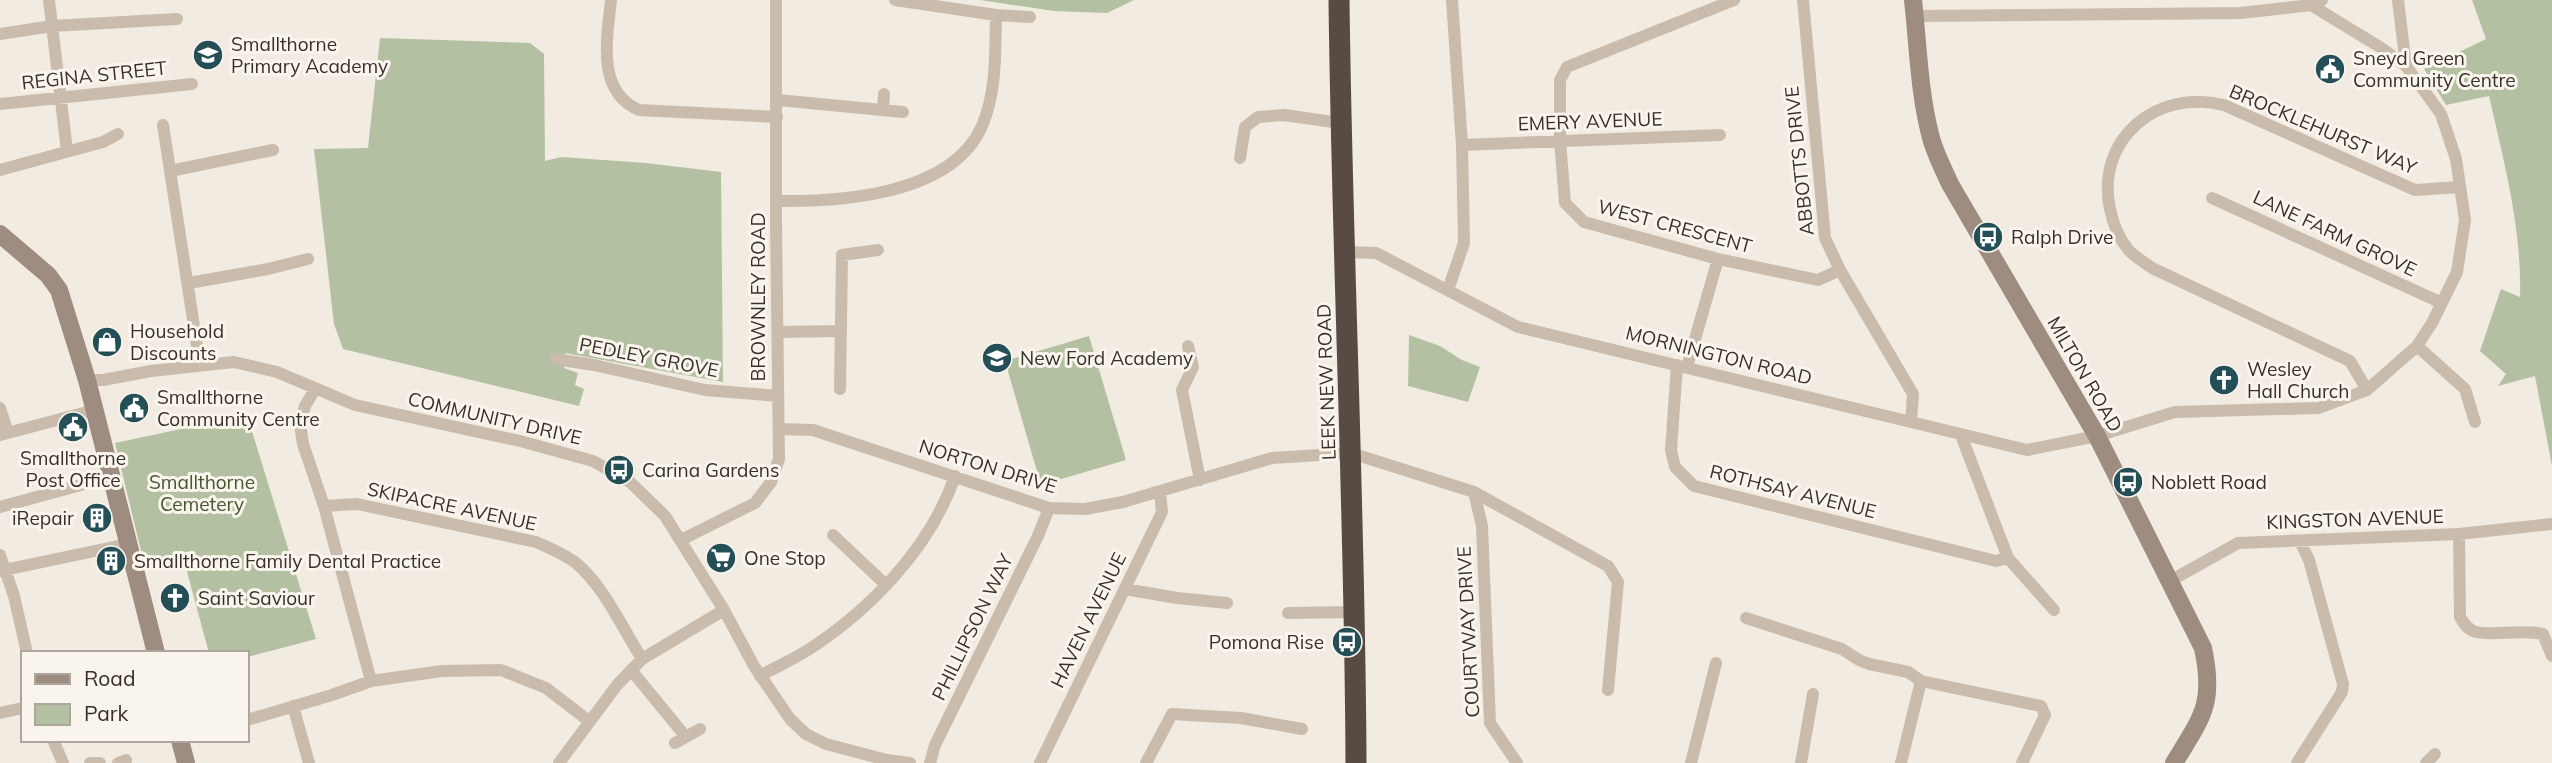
<svg xmlns="http://www.w3.org/2000/svg" width="2552" height="763" viewBox="0 0 2552 763" font-family="Mulish,sans-serif">
	<rect width="100%" height="100%" fill="#f2ebe1"/>
	<path fill="#b3c0a2" d="M980,0H1134L1107,13L1054,11Z
		M2472,0H2552V466L2535,376L2498,386L2506,374L2480,351L2501,289L2520,297C2522,228 2504,162 2489,96L2446,105L2424,69L2486,39Z
		M380,38L530,43L544,54L545,161L561,157L646,163L721,172L723,382L565,353L564,368L578,373L575,385L584,389L579,406L343,349L334,324L314,149L368,148Z
		M1409,335L1440,346L1462,360L1480,367L1468,402L1408,386Z
		M1089,336L1126,460L1041,485L1005,361Z
		M247,415L316,639L247,657V653H209L183,557L145,567L115,443Z"/>
	<g fill="none" stroke-linecap="round" stroke-linejoin="round">
		<path stroke="#c9bcad" stroke-width="12" d="M49,0L67,151
			M611,0C607,39 596,91 639,110L777,117
			M895,0L996,15L1030,17
			M1734,0L1567,67L1560,80V141L1565,203L1584,222L1718,259L1818,280L1840,270
			M1803,0L1825,238L1840,270L1913,394L1911,422
			M2398,0L2406,66
			M1915,16L2241,13L2311,5L2322,0
			M0,34L52,26L177,19
			M778,100L903,112
			M0,104L192,84
			M883,110L884,94
			M163,125L200,365
			M1462,145L1720,135
			M1240,158L1245,127L1258,117L1284,115L1340,123
			M0,170L103,142L118,134
			M170,171L273,150
			M2212,198L2442,303
			M776,201C841,202 952,195 982,126C997,91 995,52 996,15
			M1345,252L1376,253L1518,327L2027,450L2097,436L2175,412L2319,408L2367,390L2417,346L2432,323L2457,272L2465,220L2456,159L2441,114L2406,66L2383,49L2311,5
			M189,283L268,269L308,259
			M1448,290L1464,243L1462,145L1452,0
			M778,332L840,331
			M1188,346L1193,367L1182,390L1200,480
			M2417,346L2465,389L2475,422
			M555,359L594,365L705,390L778,396
			M1677,365L1671,450L1675,467L1694,486L1996,561L2008,558
			M1687,367L1718,259
			M87,380H103L151,371L234,362L277,372L355,405L520,441L593,461L630,482L665,516L724,610L754,666L790,719L806,734L826,744L887,760L910,763
			M315,389L305,406L300,424L303,444L324,506L371,681
			M840,389L842,255L878,250
			M2367,390L2350,361L2152,268C2144,262 2133,256 2127,248C2118,237 2113,223 2110,209C2095,139 2157,88 2224,105L2415,190L2460,187
			M0,408L8,433
			M780,429L813,430L1049,508L1085,509L1123,502L1272,458L1351,453L1474,492L1608,566L1618,582L1608,690
			M0,435L95,410
			M1961,435L2008,558L2054,610
			M1474,492L1482,526L1490,723L1517,763
			M324,506L357,504L536,542C550,548 564,554 576,563C603,585 623,629 642,659
			M0,507L110,477
			M2459,534L2460,617C2464,624 2468,630 2476,632C2493,636 2522,629 2543,634L2552,656
			M833,535L885,584
			M681,540L755,503L771,482L779,459L776,224V0
			M0,555L14,596L27,653
			M0,571L128,544
			M2170,581L2238,543L2459,534L2552,524
			M1125,589L1177,598L1227,603
			M1288,613L1355,612
			M1746,618L1842,649L1859,660L1869,664L1908,672L1921,681L2041,706L2045,715L2022,763
			M631,670L686,737
			M760,676C776,667 792,660 808,650C870,610 931,547 955,476
			M293,706L309,763
			M0,713L23,708
			M247,720L332,695L371,681L442,671L501,670L546,688L589,721
			M53,740L63,763
			M675,743L700,729
			M90,763H100
			M118,763L126,760
			M559,763L617,685L642,659L724,610
			M930,763L935,745L1038,536L1049,508
			M1040,763L1162,512L1160,492
			M1146,763L1172,714L1241,718L1302,729
			M1691,763L1716,663
			M1801,763L1813,694
			M1901,763L1921,681
			M2297,763L2342,692L2343,684L2309,560L2300,541
			M2426,763L2435,754"/>
		<path stroke="#9d8c7f" stroke-width="18" d="M1913,0C1918,44 1919,91 1930,134C1934,152 1943,168 1950,184L2097,436L2203,648C2215,704 2202,717 2174,763
			M0,234L48,275L59,290L87,380L156,653
			M180,740L186,763"/>
		<path stroke="#584b43" stroke-width="21" d="M1339,0C1342,254 1355,509 1356,763"/>
	</g>
	<defs>
		<g id="school-disc" transform="scale(1.575)"><circle r="9.5" fill="#244f57" stroke="#f9f5ed"/><path d="M0-5L7-2L0 1L-7-2ZM-4 1L0 2.5L4 1V4Q0 6-4 4Z" fill="#fff"/></g>
		<g id="civic-disc" transform="scale(1.575)"><circle r="9.5" fill="#244f57" stroke="#f9f5ed"/><path d="M-.6-6.5H3V-4.5H.6V-3L4-1V1h2V6H-6V1h2V-1L-.6-3ZM-1.2 2.5V6h2.4V2.5Z" fill="#fff"/></g>
		<g id="bus-disc" transform="scale(1.575)"><circle r="9.5" fill="#244f57" stroke="#f9f5ed"/><path d="M-5-6H5V4H4V6H2V4H-2V6H-4V4H-5ZM-3.5-4V0h7V-4ZM-3.5 1.2v1.5H-2V1.2ZM2 1.2v1.5H3.5V1.2Z" fill="#fff"/></g>
		<g id="shop-disc" transform="scale(1.575)"><circle r="9.5" fill="#244f57" stroke="#f9f5ed"/><path d="M-5-2.5h2.3a2.7 3.5 0 0 1 5.4 0H5L5.5 6h-11ZM-1.5-2.5h3a1.5 2.3 0 0 0-3 0Z" fill="#fff"/></g>
		<g id="church-disc" transform="scale(1.575)"><circle r="9.5" fill="#244f57" stroke="#f9f5ed"/><path d="M-1.2-6h2.4v3.5h3.3v2.4h-3.3V6h-2.4V-.1h-3.3v-2.4h3.3Z" fill="#fff"/></g>
		<g id="building-disc" transform="scale(1.575)"><circle r="9.5" fill="#244f57" stroke="#f9f5ed"/><path d="M-4-6H4V6H1V3H-1V6H-4ZM-2.5-4.3h1.7v1.8h-1.7ZM.8-4.3h1.7v1.8H.8ZM-2.5-1h1.7V.8h-1.7ZM.8-1h1.7V.8H.8Z" fill="#fff"/></g>
		<g id="supermarket-disc" transform="scale(1.575)"><circle r="9.5" fill="#244f57" stroke="#f9f5ed"/><path d="M-6-5.5h2.5l.6 2H6L4.5 2H-2.5L-4.4-4H-6ZM-1.5 3.2a1.3 1.3 0 1 0 .1 0ZM3 3.2a1.3 1.3 0 1 0 .1 0Z" fill="#fff"/></g>
	</defs>
	<g fill-rule="evenodd">
		<use href="#school-disc" x="208" y="55"/>
		<use href="#civic-disc" x="2330" y="69"/>
		<use href="#bus-disc" x="1988" y="237"/>
		<use href="#shop-disc" x="107" y="342"/>
		<use href="#school-disc" x="997" y="358"/>
		<use href="#church-disc" x="2224" y="380"/>
		<use href="#civic-disc" x="134" y="408"/>
		<use href="#civic-disc" x="73" y="427"/>
		<use href="#bus-disc" x="619" y="470"/>
		<use href="#bus-disc" x="2128" y="482"/>
		<use href="#building-disc" x="97" y="518"/>
		<use href="#supermarket-disc" x="721" y="558"/>
		<use href="#building-disc" x="111" y="561"/>
		<use href="#church-disc" x="175" y="598"/>
		<use href="#bus-disc" x="1347" y="642"/>
	</g>
	<g text-anchor="middle" dominant-baseline="central" stroke-width="6" stroke-linejoin="round" paint-order="stroke">
		<g font-size="19" fill="#38302b" stroke="#f9f5ed" text-anchor="start">
			<text x="231" y="44">Smallthorne<tspan x="231" dy="22">Primary Academy</tspan></text>
			<text x="2353" y="58">Sneyd Green<tspan x="2353" dy="22">Community Centre</tspan></text>
			<text x="2011" y="237">Ralph Drive</text>
			<text x="130" y="331">Household<tspan x="130" dy="22">Discounts</tspan></text>
			<text x="1020" y="358">New Ford Academy</text>
			<text x="2247" y="369">Wesley<tspan x="2247" dy="22">Hall Church</tspan></text>
			<text x="157" y="397">Smallthorne<tspan x="157" dy="22">Community Centre</tspan></text>
			<text x="73" y="458" text-anchor="middle">Smallthorne<tspan x="73" dy="22">Post Office</tspan></text>
			<text x="642" y="470">Carina Gardens</text>
			<text x="2151" y="482">Noblett Road</text>
			<text x="74" y="518" text-anchor="end">iRepair</text>
			<text x="744" y="558">One Stop</text>
			<text x="134" y="561">Smallthorne Family Dental Practice</text>
			<text x="198" y="598">Saint Saviour</text>
			<text x="1324" y="642" text-anchor="end">Pomona Rise</text>
		</g>
		<g font-size="19" fill="#38302b" stroke="#f9f5ed">
			<text transform="translate(94 75) rotate(-6)">REGINA STREET</text>
			<text transform="translate(1590 121) rotate(-2)">EMERY AVENUE</text>
			<text transform="translate(2323 129) rotate(23)">BROCKLEHURST WAY</text>
			<text transform="translate(1799 161) rotate(-96)">ABBOTTS DRIVE</text>
			<text transform="translate(1675 226) rotate(15)">WEST CRESCENT</text>
			<text transform="translate(2335 233) rotate(25)">LANE FARM GROVE</text>
			<text transform="translate(758 297) rotate(-90)">BROWNLEY ROAD</text>
			<text transform="translate(1719 355) rotate(14)">MORNINGTON ROAD</text>
			<text transform="translate(649 357) rotate(11)">PEDLEY GROVE</text>
			<text transform="translate(2085 374) rotate(60)">MILTON ROAD</text>
			<text transform="translate(1326 382) rotate(-92)">LEEK NEW ROAD</text>
			<text transform="translate(495 418) rotate(13)">COMMUNITY DRIVE</text>
			<text transform="translate(988 466) rotate(17)">NORTON DRIVE</text>
			<text transform="translate(1793 491) rotate(14)">ROTHSAY AVENUE</text>
			<text transform="translate(452 506) rotate(12)">SKIPACRE AVENUE</text>
			<text transform="translate(2355 519) rotate(-2)">KINGSTON AVENUE</text>
			<text transform="translate(1088 620) rotate(-64)">HAVEN AVENUE</text>
			<text transform="translate(972 627) rotate(-64)">PHILLIPSON WAY</text>
			<text transform="translate(1468 632) rotate(-93)">COURTWAY DRIVE</text>
		</g>
		<g font-size="19" fill="#455531" stroke="#f9f5ed">
			<text x="202" y="482">Smallthorne<tspan x="202" dy="22">Cemetery</tspan></text>
		</g>
	</g>
	<rect x="21" y="651" width="228" height="91" fill="#f9f5ed" stroke="#aca69f" stroke-width="2"/>
	<rect x="35" y="674" width="35" height="10" fill="#9d8c7f" stroke="#aca69f" stroke-width="2"/>
	<text x="84" y="686" font-size="21" fill="#38302b">Road</text>
	<rect x="35" y="704" width="35" height="21" fill="#b3c0a2" stroke="#aca69f" stroke-width="2"/>
	<text x="84" y="721" font-size="21" fill="#38302b">Park</text>
</svg>
